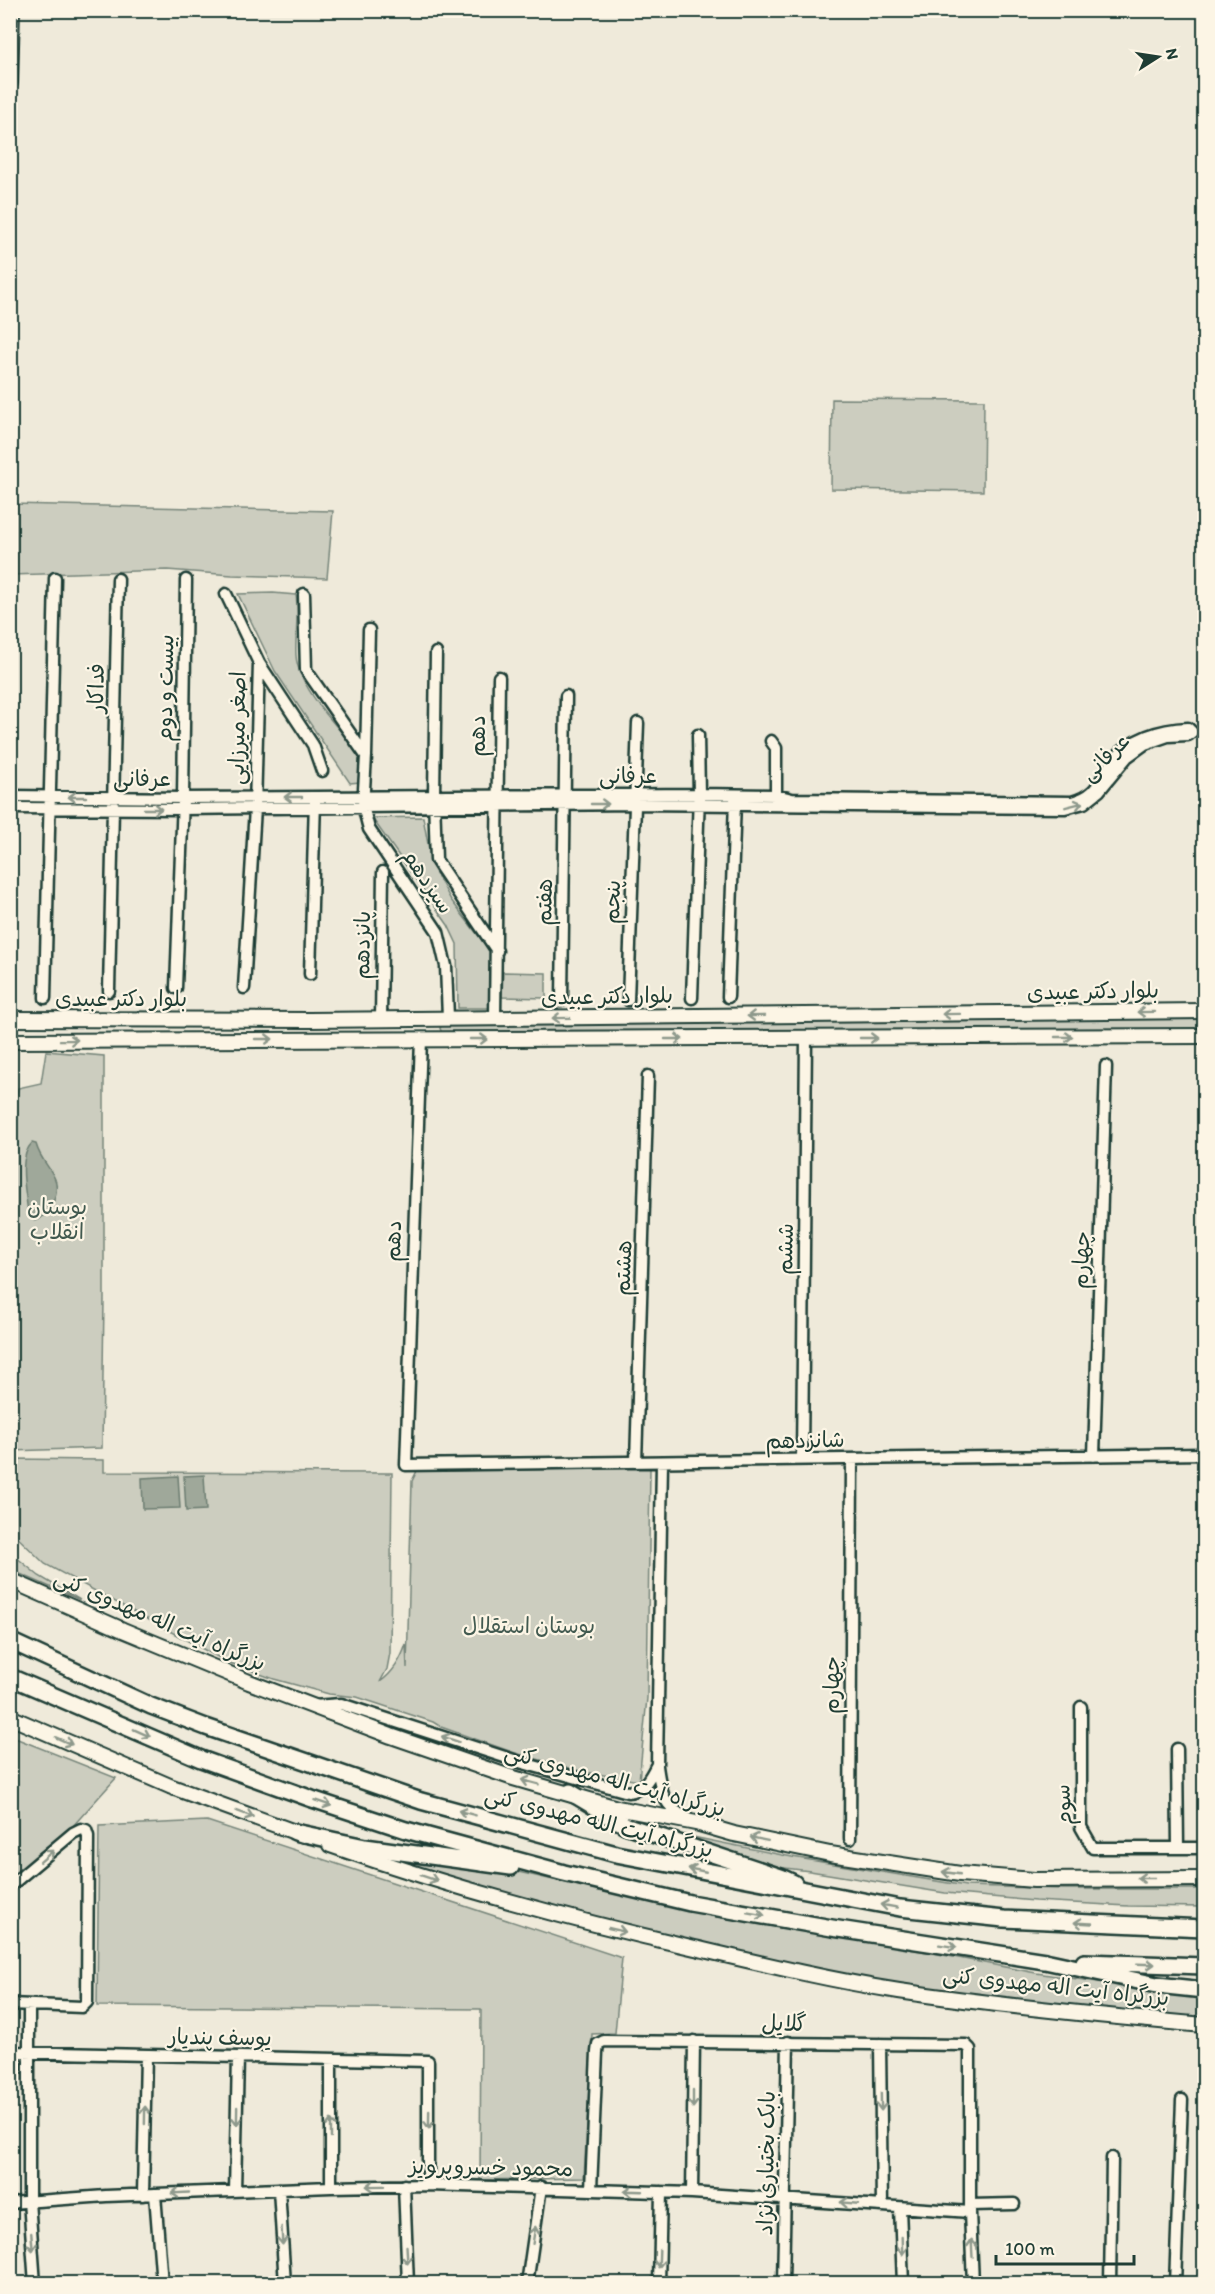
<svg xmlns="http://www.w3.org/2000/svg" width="1215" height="2294" viewBox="0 0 1215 2294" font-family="Itim,'Playpen Sans Arabic',sans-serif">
	<rect width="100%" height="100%" fill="#efeada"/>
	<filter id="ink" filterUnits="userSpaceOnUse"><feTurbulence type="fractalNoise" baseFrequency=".0167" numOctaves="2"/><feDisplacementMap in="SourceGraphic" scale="12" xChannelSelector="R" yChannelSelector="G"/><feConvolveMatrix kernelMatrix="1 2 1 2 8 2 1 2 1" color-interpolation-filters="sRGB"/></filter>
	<g filter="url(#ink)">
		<path fill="#cccdbf" stroke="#76857a" stroke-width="1.5" d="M832,399L984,400L983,491L831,489Z
			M10,504L333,511L327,578L232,575L167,570L11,575Z
			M273,593L296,595C299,616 295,634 296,655C297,686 340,731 361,754L360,782L350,783L275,671L238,594Z
			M423,817L432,866L451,900L491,952V1008H458L457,944L448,925L372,818Z
			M503,972L546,973V998L502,997Z
			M1204,1018V1031L442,1034L440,1028L442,1025L824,1020Z
			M46,1051L104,1056V1298L102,1448L11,1451L10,1139L18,1088L41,1083Z
			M10,1459L104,1460V1472L392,1473L390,1653L387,1669L380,1682C394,1672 401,1660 406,1644L407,1668L412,1481L417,1471L650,1468L647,1698L639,1781L580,1771L515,1753L441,1727L433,1722L357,1697L329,1694L274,1679L227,1662L45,1564L11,1531Z
			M10,1552L39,1576L80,1600L11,1570Z
			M10,1736L116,1778L54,1847L10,1879Z
			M207,1821L622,1958L615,2033L592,2034L584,2178L480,2180L481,2009L97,2006L99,1826Z
			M658,1830L792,1857L966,1886L1063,1889H1204V1907L1128,1906L1035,1901L945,1893L810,1871L768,1866Z
			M365,1851L505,1869L713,1916L933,1953L1036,1973L1175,1993L1204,1995V2020C1092,2008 979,1998 867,1978C697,1948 530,1903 365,1851Z"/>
		<path fill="#9fa89a" stroke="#6c7d71" stroke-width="1.5" d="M32,1143L36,1144C43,1170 66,1174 52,1205C48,1212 43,1219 35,1221L28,1212L27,1205C25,1188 18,1157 32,1143Z
			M204,1475L206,1510L186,1511L184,1476Z
			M178,1476L180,1508L143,1509L142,1478Z"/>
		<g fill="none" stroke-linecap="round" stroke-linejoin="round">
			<g stroke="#1f3d34" stroke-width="15">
				<path id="minor" d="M226,594L259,663L255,808L244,988
					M304,594L306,670L366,756
					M369,630L366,756L363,806L369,829L438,932L446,966L448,1018
					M436,653L434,796L436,860L497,951
					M259,663L313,745L322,771
					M771,741L776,748V800
					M10,796L183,798L699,794L776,795L792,799L1072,802C1099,794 1098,782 1113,761C1130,738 1161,729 1188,728L1192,732L1188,735L1168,736L1145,744L1127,757L1099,791L1084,803L1065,808L634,804L182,809L10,808
					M310,974L315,800
					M176,988L183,798L186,580
					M109,991L118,579
					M728,997L735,801
					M45,998L55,578
					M692,998L699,794L698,735
					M562,1000L566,696
					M628,1000L638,723
					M495,1018L499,677
					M381,1019L383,872
					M421,1039L406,1465L1204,1454
					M1094,1456L1106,1066
					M802,1460L806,1038
					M636,1462L648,1076
					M662,1462L657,1766C661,1793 662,1805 688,1819
					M314,1706L341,1704L523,1763L628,1792C643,1791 650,1778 656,1766
					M1081,1707V1827L1093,1848H1204
					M1177,1749L1178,1848
					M850,1839L852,1459
					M10,1886L73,1833L81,1829L86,1830L88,1836L87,2002L82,2007L10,2004
					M29,2005V2201L35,2284
					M880,2044L882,2206
					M10,2052L428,2061V2185
					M404,2185L408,2284
					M331,2187V2059
					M279,2189L285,2284
					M591,2189L597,2052L598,2044L604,2041L966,2045L970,2049V2212L973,2284
					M235,2191L238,2057
					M692,2193L694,2041
					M155,2194L162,2284
					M143,2195L146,2055
					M10,2203L106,2196L331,2187L428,2185L692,2193L970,2212
					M970,2205L1014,2204
					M900,2208L903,2284
					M527,2284L541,2187
					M659,2284L661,2192
					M783,2284L788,2042
					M1110,2284L1112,2158
					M1175,2284L1182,2100"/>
			</g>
			<g stroke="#1f3d34" stroke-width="18">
				<path id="major" d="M10,83L12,10
					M10,1019L309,1020L1204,1011
					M10,1041L1204,1036
					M10,1580L123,1630L249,1682L391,1736L510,1777L617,1808L696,1823L734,1834L830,1854L960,1874L1034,1880L1204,1879
					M10,1717L172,1787L303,1835
					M330,1845C449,1887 572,1920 695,1948C763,1964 830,1980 899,1991C1000,2006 1102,2016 1204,2025"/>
			</g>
			<g stroke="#1f3d34" stroke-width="20">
				<path id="highway" d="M10,1641L151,1706L206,1727L421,1801L616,1854L900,1908L1004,1919L1204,1928
					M10,1677L201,1759L312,1799L406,1830L564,1873L690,1903L832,1928L1045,1961L1157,1985L1204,1990
					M570,1792L625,1825L781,1877L794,1883
					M295,1832L365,1847L511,1867
					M1084,1962L1204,1966"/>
			</g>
			<use href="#minor" stroke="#fcf5e5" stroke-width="10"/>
			<use href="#major" stroke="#fcf5e5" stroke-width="14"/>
			<use href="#highway" stroke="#fcf5e5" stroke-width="15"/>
		</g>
		<defs><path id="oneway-shaft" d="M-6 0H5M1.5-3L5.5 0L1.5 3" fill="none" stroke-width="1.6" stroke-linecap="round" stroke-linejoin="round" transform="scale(1.5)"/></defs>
		<g stroke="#8e998c">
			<use href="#oneway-shaft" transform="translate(77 797) rotate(-180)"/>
			<use href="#oneway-shaft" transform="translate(293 797) rotate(180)"/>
			<use href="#oneway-shaft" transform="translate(600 804)"/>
			<use href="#oneway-shaft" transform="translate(1074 805) rotate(-14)"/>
			<use href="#oneway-shaft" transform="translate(153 809)"/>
			<use href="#oneway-shaft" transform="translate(1146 1012) rotate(179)"/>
			<use href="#oneway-shaft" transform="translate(951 1014) rotate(179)"/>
			<use href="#oneway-shaft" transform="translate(756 1016) rotate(179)"/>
			<use href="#oneway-shaft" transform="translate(561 1018) rotate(179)"/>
			<use href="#oneway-shaft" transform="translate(1064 1037)"/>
			<use href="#oneway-shaft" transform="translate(869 1038)"/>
			<use href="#oneway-shaft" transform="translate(264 1039)"/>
			<use href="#oneway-shaft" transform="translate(479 1039)"/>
			<use href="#oneway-shaft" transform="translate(674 1039)"/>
			<use href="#oneway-shaft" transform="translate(69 1040) rotate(-1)"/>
			<use href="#oneway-shaft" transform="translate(142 1733) rotate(24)"/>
			<use href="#oneway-shaft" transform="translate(450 1739) rotate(-162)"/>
			<use href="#oneway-shaft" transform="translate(64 1741) rotate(24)"/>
			<use href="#oneway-shaft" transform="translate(530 1782) rotate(-165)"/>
			<use href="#oneway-shaft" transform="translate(323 1803) rotate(18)"/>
			<use href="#oneway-shaft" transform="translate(467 1813) rotate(-165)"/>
			<use href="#oneway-shaft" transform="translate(245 1814) rotate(20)"/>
			<use href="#oneway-shaft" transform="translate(759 1839) rotate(-168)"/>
			<use href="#oneway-shaft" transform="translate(47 1856) rotate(-41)"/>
			<use href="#oneway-shaft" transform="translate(697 1870) rotate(-169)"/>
			<use href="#oneway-shaft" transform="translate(951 1873) rotate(-172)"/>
			<use href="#oneway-shaft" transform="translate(429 1878) rotate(18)"/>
			<use href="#oneway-shaft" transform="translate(1146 1878) rotate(-180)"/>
			<use href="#oneway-shaft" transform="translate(889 1906) rotate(-170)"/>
			<use href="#oneway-shaft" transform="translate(756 1914) rotate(10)"/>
			<use href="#oneway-shaft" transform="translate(1083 1923) rotate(-177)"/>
			<use href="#oneway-shaft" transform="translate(617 1930) rotate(13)"/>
			<use href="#oneway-shaft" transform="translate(948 1946) rotate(9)"/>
			<use href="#oneway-shaft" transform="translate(1146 1964) rotate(2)"/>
			<use href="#oneway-shaft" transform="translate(693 2099) rotate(90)"/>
			<use href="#oneway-shaft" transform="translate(881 2102) rotate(89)"/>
			<use href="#oneway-shaft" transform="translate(145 2115) rotate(-89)"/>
			<use href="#oneway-shaft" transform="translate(237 2116) rotate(91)"/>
			<use href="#oneway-shaft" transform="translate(429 2120) rotate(91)"/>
			<use href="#oneway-shaft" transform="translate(331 2128) rotate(-90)"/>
			<use href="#oneway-shaft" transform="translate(375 2186) rotate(179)"/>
			<use href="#oneway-shaft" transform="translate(633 2191) rotate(-178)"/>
			<use href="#oneway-shaft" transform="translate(180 2193) rotate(177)"/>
			<use href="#oneway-shaft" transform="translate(849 2203) rotate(-175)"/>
			<use href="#oneway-shaft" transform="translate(534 2235) rotate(-81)"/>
			<use href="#oneway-shaft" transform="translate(282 2236) rotate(87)"/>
			<use href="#oneway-shaft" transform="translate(32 2242) rotate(85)"/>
			<use href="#oneway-shaft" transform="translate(902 2246) rotate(88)"/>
			<use href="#oneway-shaft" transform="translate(972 2248) rotate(-93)"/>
			<use href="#oneway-shaft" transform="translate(407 2255) rotate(87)"/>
			<use href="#oneway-shaft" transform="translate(659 2259) rotate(92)"/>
		</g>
	</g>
	<g text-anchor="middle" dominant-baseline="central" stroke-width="4.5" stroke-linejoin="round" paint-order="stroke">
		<g font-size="22" fill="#1f3d34" stroke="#fcf5e5">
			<text transform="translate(96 688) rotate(-89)">فداکار</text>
			<text transform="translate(165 688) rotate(-89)">بیست و دوم</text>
			<text transform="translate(237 728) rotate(-89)">اصغر میرزایی</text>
			<text transform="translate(477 736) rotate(-90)">دهم</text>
			<text transform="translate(1105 757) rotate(-44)">عرفانی</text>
			<text x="628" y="775">عرفانی</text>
			<text x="142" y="778">عرفانی</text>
			<text transform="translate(428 881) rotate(56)">سیزدهم</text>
			<text transform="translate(544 902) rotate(-89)">هفتم</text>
			<text transform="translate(612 902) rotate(-88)">پنجم</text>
			<text transform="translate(362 945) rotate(-89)">پانزدهم</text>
			<text transform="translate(1093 991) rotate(-1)">بلوار دکتر عبیدی</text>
			<text transform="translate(607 996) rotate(-1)">بلوار دکتر عبیدی</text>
			<text x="121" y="998">بلوار دکتر عبیدی</text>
			<text transform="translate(393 1241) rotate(-88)">دهم</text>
			<text transform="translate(785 1249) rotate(-89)">ششم</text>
			<text transform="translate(1081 1260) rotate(-88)">چهارم</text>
			<text transform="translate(623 1268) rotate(-88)">هشتم</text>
			<text transform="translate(805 1440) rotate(-1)">شانزدهم</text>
			<text transform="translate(160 1620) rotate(23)">بزرگراه آیت اله مهدوی کنی</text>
			<text transform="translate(831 1685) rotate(-90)">چهارم</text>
			<text transform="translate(615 1780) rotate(15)">بزرگراه آیت اله مهدوی کنی</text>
			<text transform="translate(1063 1805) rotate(-94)">سوم</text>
			<text transform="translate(599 1822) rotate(14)">بزرگراه آیت الله مهدوی کنی</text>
			<text transform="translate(1056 1986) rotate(6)">بزرگراه آیت اله مهدوی کنی</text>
			<text transform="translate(784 2023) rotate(1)">گلایل</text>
			<text transform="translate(220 2037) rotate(1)">یوسف پندیار</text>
			<text transform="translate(766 2163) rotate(-89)">بابک بختیاری نژاد</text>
			<text transform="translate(491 2167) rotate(1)">محمود خسروپرویز</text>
		</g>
		<g font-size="22" fill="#425a50" stroke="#fcf5e5">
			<text x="57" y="1206">بوستان<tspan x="57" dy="25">انقلاب</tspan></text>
			<text x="529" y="1625">بوستان استقلال</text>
		</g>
	</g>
	<rect width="1215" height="2294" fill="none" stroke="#fcf5e5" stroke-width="36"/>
	<rect x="18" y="18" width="1179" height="2258" fill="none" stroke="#1f3d34" stroke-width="2" filter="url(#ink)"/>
	<g transform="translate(1158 57) rotate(78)" stroke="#fcf5e5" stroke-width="4.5" paint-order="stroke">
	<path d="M0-4.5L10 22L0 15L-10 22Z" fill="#1f3d34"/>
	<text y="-9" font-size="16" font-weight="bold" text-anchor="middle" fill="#1f3d34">N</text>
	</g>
	<path d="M996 2255v9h138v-9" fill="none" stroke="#1f3d34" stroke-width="3"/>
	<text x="1005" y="2255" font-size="18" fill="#1f3d34" stroke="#fcf5e5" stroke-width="4.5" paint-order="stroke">100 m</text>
</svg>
